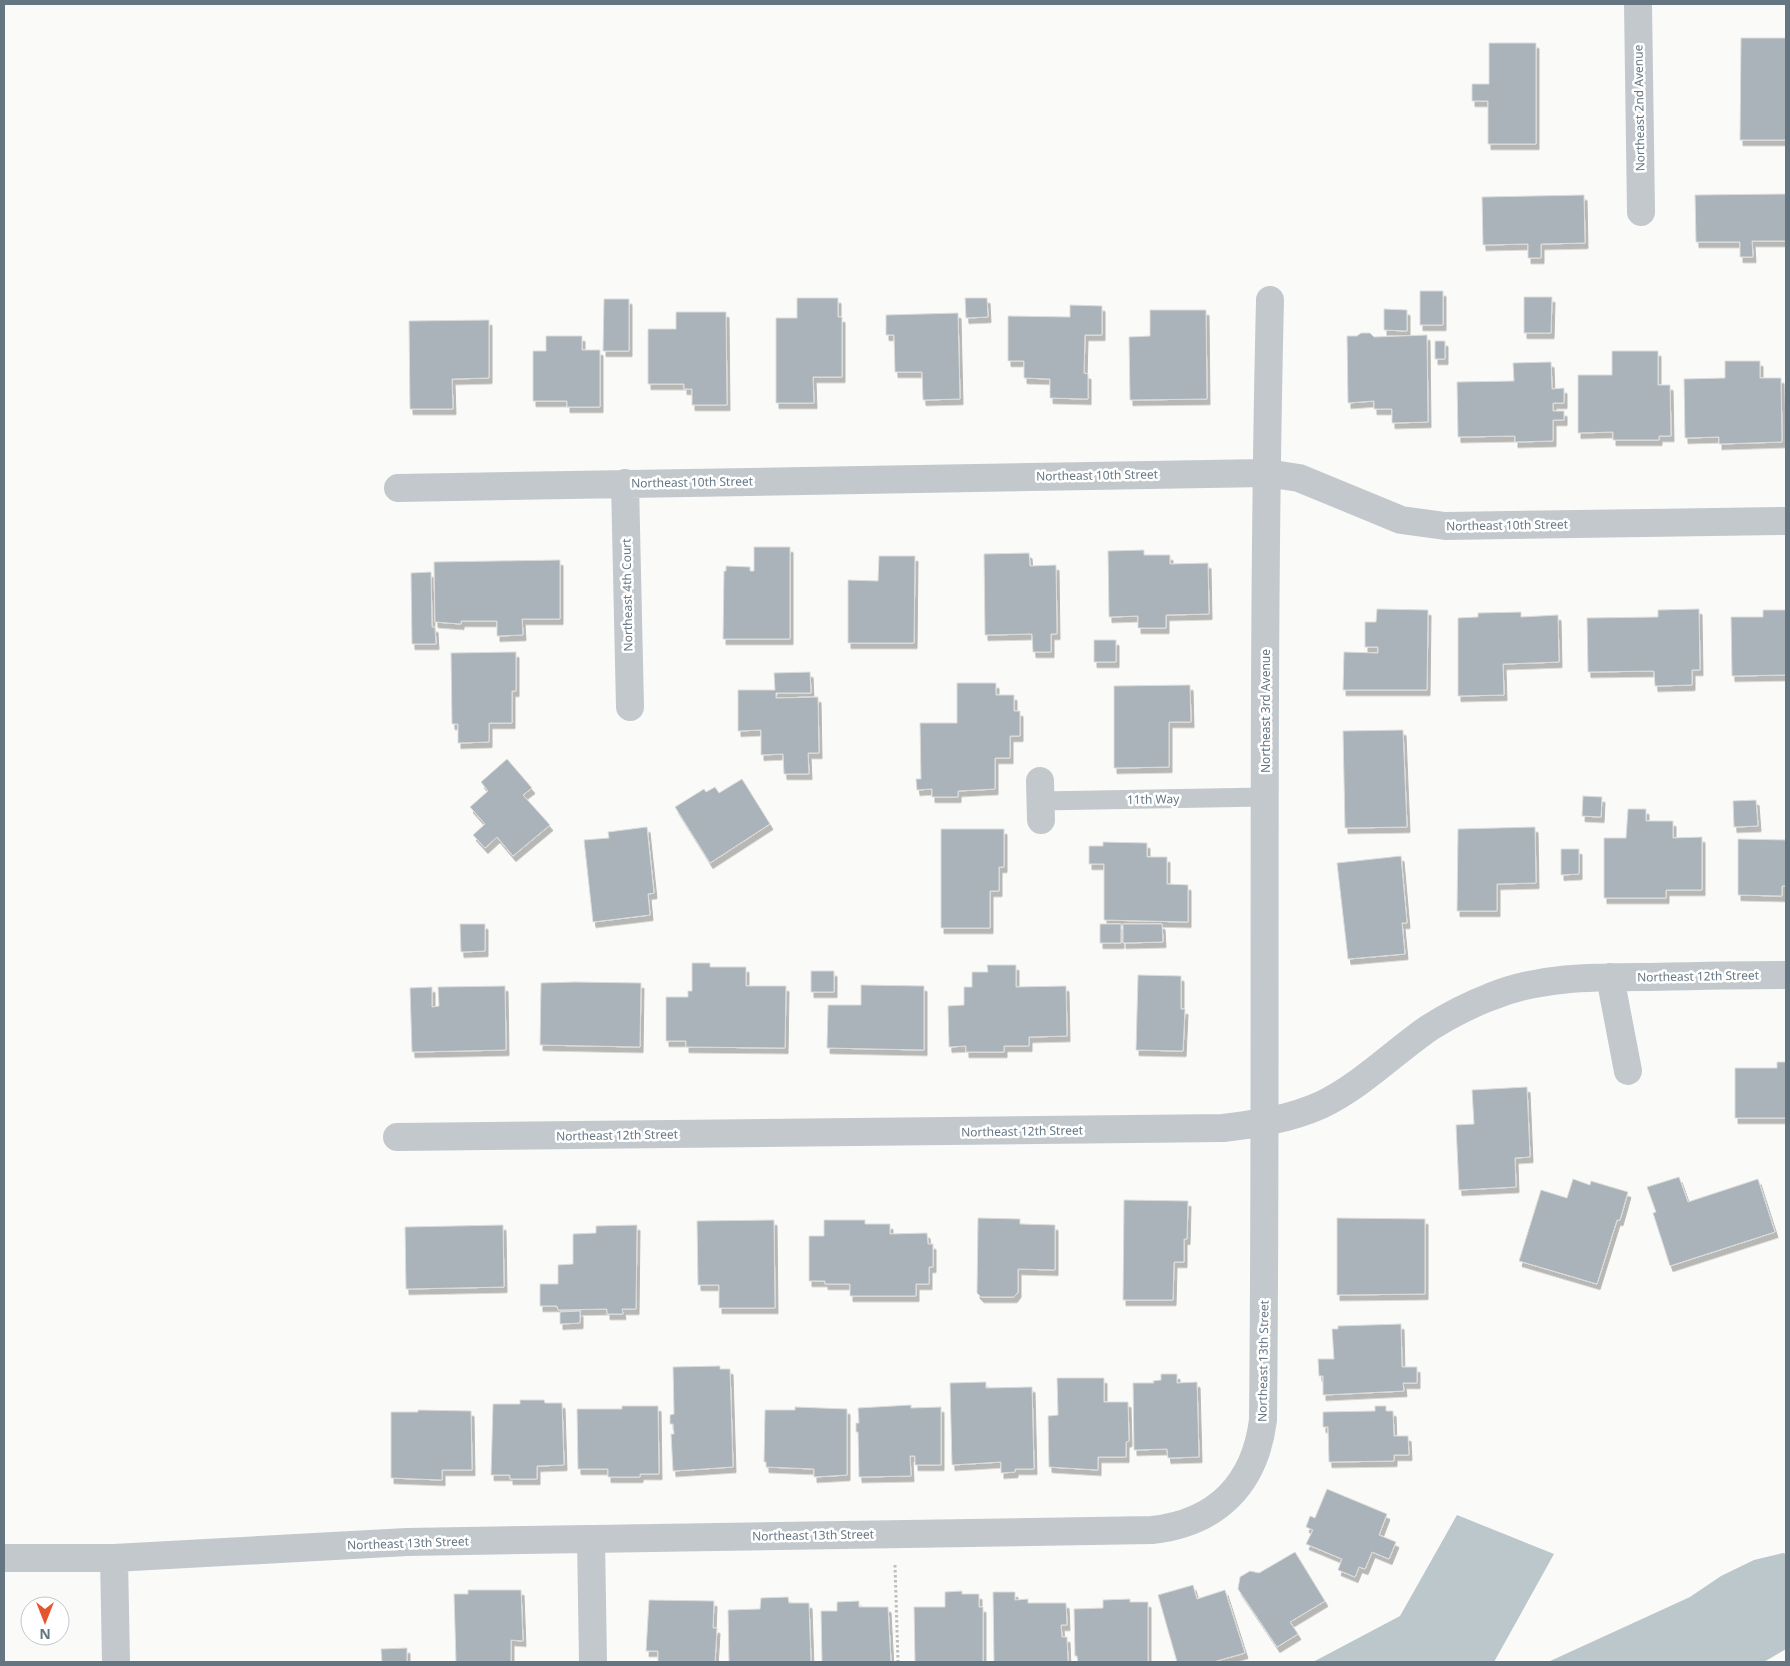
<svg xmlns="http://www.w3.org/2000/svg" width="1790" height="1666" viewBox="0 0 1790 1666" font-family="'Noto Sans',sans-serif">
	<defs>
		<filter id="shadow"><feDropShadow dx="3" dy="5.5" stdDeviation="0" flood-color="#0004"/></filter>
	</defs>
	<rect width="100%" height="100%" fill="#fafaf8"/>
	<path fill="#bbc7cb" d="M1457,1515L1554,1554L1494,1662H1313L1400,1616Z
		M1783,1553L1786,1554V1649L1764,1662H1548L1690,1597L1721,1576L1754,1560Z"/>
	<path fill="#aab3b9" stroke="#dcdcda" filter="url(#shadow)" d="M1741,38H1786V140H1740Z
		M1489,43H1536V144H1488V101H1472V84H1489Z
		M1786,194V241H1752L1753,257H1740V242H1696L1695,195Z
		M1584,195L1585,243L1541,244V258H1528V244L1483,245L1482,197Z
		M1420,291H1443V325H1420Z
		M1524,297H1552L1551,333H1524Z
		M797,298H838V317H842V377H813L814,403H776V318H797Z
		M965,298H987L988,317L966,318Z
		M604,299H629V351H603Z
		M1070,305L1102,306V335H1085L1084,373L1088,374V399L1050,398V379L1024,378V361H1008V316L1070,317Z
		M1384,309L1407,310V331L1384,330Z
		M1150,310H1206L1207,399L1130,400L1129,337L1150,336Z
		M676,312H726L727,405H692V389H684V384H648V329H676Z
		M958,313L960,399L923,400L922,372H895L894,335H886V315Z
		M489,320V378L452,379L453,409H410L409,321Z
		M1361,333H1370L1374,337L1427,335L1428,422L1392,423V409H1374V401L1348,403L1347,336H1357Z
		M546,336H582V350H600V407H567V401H533V351H546Z
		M1435,341H1445V359H1435Z
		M1612,351H1658V385H1670L1671,436H1659V440H1613V432L1578,433V375H1612Z
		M1725,361H1760V378H1781L1782,442L1719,444V437L1685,438L1684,379L1725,378Z
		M1551,362L1552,389L1564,388V403H1553V411H1564V420H1553V441L1515,442V436L1458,437L1457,382L1514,381L1513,363Z
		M754,547H790V639H723L724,571H726V566L750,567V571H754Z
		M1144,550V555H1170V564L1208,563L1209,614L1166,615V628H1138V616L1109,617L1108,551Z
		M1029,553L1030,566L1056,565L1057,634H1051V652H1033L1032,634L985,635L984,554Z
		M879,556H915L914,643H848V580L878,581Z
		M560,560V619H522L523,635L497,636V621H461V624L435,622L434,562Z
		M431,572L432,627H435L436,644H412L411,573Z
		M1377,609L1428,610L1427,690H1343L1344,652L1378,653V647H1365V622H1376Z
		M1699,609L1700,670H1692V685L1655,686L1654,671L1588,672L1587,618L1658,617V610Z
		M1763,610H1786V675L1732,676L1731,617H1763Z
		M1521,612V617L1558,615L1559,662L1503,664L1504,695L1458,696V618L1478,617V613Z
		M1094,640H1116V662H1094Z
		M516,652V691H512V723H489V742L458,743V724H452L451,653Z
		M810,672L811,693H776V698L818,697L819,753H808L809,774H784L783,754L761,755V730L738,731V690H775L774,673Z
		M957,683H996V695H1014V711H1020V736H1010V758H995V789L958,791V797H932V789L917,790L916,779H921L920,723H957Z
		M1190,685L1191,722H1169V767L1114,768V686Z
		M1403,730L1407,827L1345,828L1343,731Z
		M507,759L532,788L523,795L550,825L513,856L497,837L485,848L473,835L485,824L470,807L488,791L481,782Z
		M742,779L770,824L710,863L675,807L704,789L706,792L715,787L719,793Z
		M1583,796L1602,797L1601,817L1582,816Z
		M1756,800L1758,826L1734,827L1733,801Z
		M1628,809H1646V821H1673V838L1702,837V890H1666V898H1604V838H1626Z
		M647,827L654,893L648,894L650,915L593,922L584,840L609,838L608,832Z
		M1535,827L1536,883L1497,884V911H1457L1458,829Z
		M941,829H1004V867H999V891H990V928H941Z
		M1738,839L1786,840V886H1782V896L1738,895Z
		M1103,842L1147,843V857H1167V884L1188,885V922L1104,920V864H1089V846H1103Z
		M1561,849H1579V874L1561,875Z
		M1401,856L1407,923H1402L1405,954L1348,959L1337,863Z
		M460,924H485V951L461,952Z
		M1100,924H1121V943H1100Z
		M1123,924H1162L1163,942L1123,943Z
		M692,963H710V967H746V986H786L785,1048L686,1047V1041H666V997H688V991H692Z
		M987,965H1016V987L1066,986L1067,1036L1029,1037V1046H1004V1052H966V1046L949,1047L948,1006L964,1005V987H972V972H988Z
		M811,971H834V992H811Z
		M1138,975L1181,976V1009H1185L1183,1051L1136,1050Z
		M575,982L641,983L640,1047L540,1045L541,983Z
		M861,985L924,986V1050L827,1048L828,1005H861Z
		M505,986L506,1050L412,1052L410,988L432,987V1007L439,1006L438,987Z
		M1777,1062H1786V1118H1735V1068H1777Z
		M1527,1087L1530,1157L1515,1158L1516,1187L1459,1190L1456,1125L1474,1124L1472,1090Z
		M1679,1177L1688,1202L1758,1179L1775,1232L1670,1266L1653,1213L1656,1212L1647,1187Z
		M1573,1179L1590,1185L1591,1181L1628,1192L1620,1220H1617L1597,1284L1519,1261L1541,1190L1567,1198Z
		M1124,1200L1188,1201L1187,1239H1184V1262H1174L1173,1300H1123Z
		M978,1218L1020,1219V1224L1055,1225V1270L1018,1269V1292L1014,1297H981L977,1293Z
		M1337,1218L1425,1219V1294L1337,1295Z
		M774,1220L775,1308H719V1285H698L697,1221Z
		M824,1220H865V1224H890V1234L927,1233L928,1244H933V1267H929V1284H916V1296H850V1284H825V1281H809V1236H824Z
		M503,1225L504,1287L406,1289L405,1227Z
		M637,1225L636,1309H622L623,1314H607V1309L558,1310L557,1306H540V1284H558V1265L573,1264V1234L596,1233V1226Z
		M580,1311V1323L560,1324V1312Z
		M1401,1324L1402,1367H1417V1383H1403L1404,1391L1323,1395V1376H1319L1318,1359H1334L1332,1329H1338V1326Z
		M720,1366V1369H730L733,1467L673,1471L671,1434H674L673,1424H670V1415L674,1414L673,1367Z
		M1161,1374H1177V1383L1197,1382L1199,1457L1168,1458L1167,1449L1134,1450L1133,1383H1154L1153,1381L1161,1380Z
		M1057,1378H1104V1402H1128L1129,1441L1126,1442V1457H1098V1470L1049,1467L1048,1416L1058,1415Z
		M986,1382V1388L1032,1387L1034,1469H1015V1472L1001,1473V1462L952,1465L950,1383Z
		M520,1400H544L545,1403H562L564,1465L537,1466V1479H510V1475H491L493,1404H520Z
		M911,1405V1408L941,1407V1465H915V1456H910L911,1476L859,1477L858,1432H856V1423H859L858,1408Z
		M622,1406H658L659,1474H640V1477H608V1469H578L577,1409H622Z
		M1375,1406H1386V1411H1393L1394,1436H1408L1409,1455H1394V1461L1329,1462L1328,1427H1323V1412L1375,1411Z
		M795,1407L847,1409V1475L814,1477V1469L766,1467V1462H764L765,1410H795Z
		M418,1410L471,1411L472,1470H442V1480L391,1478V1412H418Z
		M1327,1489L1387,1514L1379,1535L1396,1542L1389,1559L1372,1552L1365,1569L1359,1567L1355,1577L1338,1570L1342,1559L1306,1544L1313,1530L1306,1527L1310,1516L1315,1518Z
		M1295,1552L1325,1601L1290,1622L1298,1634L1277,1647L1238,1589L1240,1577L1250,1571L1259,1573Z
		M1193,1585L1197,1599L1225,1590L1245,1653L1213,1662H1177L1158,1595Z
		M468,1590H521L523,1641L511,1640V1662H456L454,1594H468Z
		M962,1591V1594H979V1607H983V1662H915L914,1607H945V1592Z
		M993,1592H1015V1600L1028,1599V1603H1066L1067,1625H1061L1062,1637H1067L1068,1662H994Z
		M788,1597L789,1603H809L811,1662H729L728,1610L760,1609L761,1598Z
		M1130,1599V1602H1148V1662H1078L1077,1656H1075L1074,1609L1103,1608V1600Z
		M649,1600L714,1601L713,1628H717L715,1662H658V1651H646Z
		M859,1601V1607H888L891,1662H822L821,1611H837V1602Z
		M407,1648V1662H382L381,1649Z"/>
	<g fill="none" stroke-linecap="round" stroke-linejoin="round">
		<path stroke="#bbbfc2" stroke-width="3" stroke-dasharray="2.5 2.5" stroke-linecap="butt" d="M895,1565L898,1662"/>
		<path stroke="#c3c8cc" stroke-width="19" d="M1041,801L1264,797"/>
		<path stroke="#c3c8cc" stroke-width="28" d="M1638,4L1641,212
			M625,483L630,707
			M398,488L1266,473L1299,478L1401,520L1445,526L1786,521
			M1040,781L1041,820
			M1610,977L1628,1071
			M397,1137L1223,1128C1256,1124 1290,1119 1321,1105C1362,1085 1393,1053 1429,1028C1448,1016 1469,1005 1490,997C1540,976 1597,977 1650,977C1695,976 1741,975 1786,975
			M591,1539L593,1662
			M4,1558H114L407,1542L1152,1530C1217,1523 1255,1484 1263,1420C1267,1046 1261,673 1270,300
			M114,1558L116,1662"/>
	</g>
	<g text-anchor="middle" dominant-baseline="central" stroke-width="5" stroke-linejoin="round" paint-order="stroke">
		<g font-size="12" fill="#657683" stroke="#fff">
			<text transform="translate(1639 108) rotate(-91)">Northeast 2nd Avenue</text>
			<text transform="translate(1097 475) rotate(-1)">Northeast 10th Street</text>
			<text transform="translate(692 482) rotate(-1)">Northeast 10th Street</text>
			<text transform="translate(1507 525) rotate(-1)">Northeast 10th Street</text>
			<text transform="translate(627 595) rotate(-91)">Northeast 4th Court</text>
			<text transform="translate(1265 711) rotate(-90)">Northeast 3rd Avenue</text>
			<text transform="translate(1153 799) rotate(-1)">11th Way</text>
			<text transform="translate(1698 976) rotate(-1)">Northeast 12th Street</text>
			<text transform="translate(1022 1131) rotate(-1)">Northeast 12th Street</text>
			<text transform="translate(617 1135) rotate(-1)">Northeast 12th Street</text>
			<text transform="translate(1263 1361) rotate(-89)">Northeast 13th Street</text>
			<text transform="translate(813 1535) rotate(-1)">Northeast 13th Street</text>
			<text transform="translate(408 1543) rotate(-2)">Northeast 13th Street</text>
		</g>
	</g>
	<rect width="1790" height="1666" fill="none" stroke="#657683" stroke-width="10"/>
	<g transform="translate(45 1621) rotate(180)"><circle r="24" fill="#ffffff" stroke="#c1c8cd"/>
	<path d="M0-4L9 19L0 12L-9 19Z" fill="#e4572e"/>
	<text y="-8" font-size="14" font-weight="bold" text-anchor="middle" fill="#657683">N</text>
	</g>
</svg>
